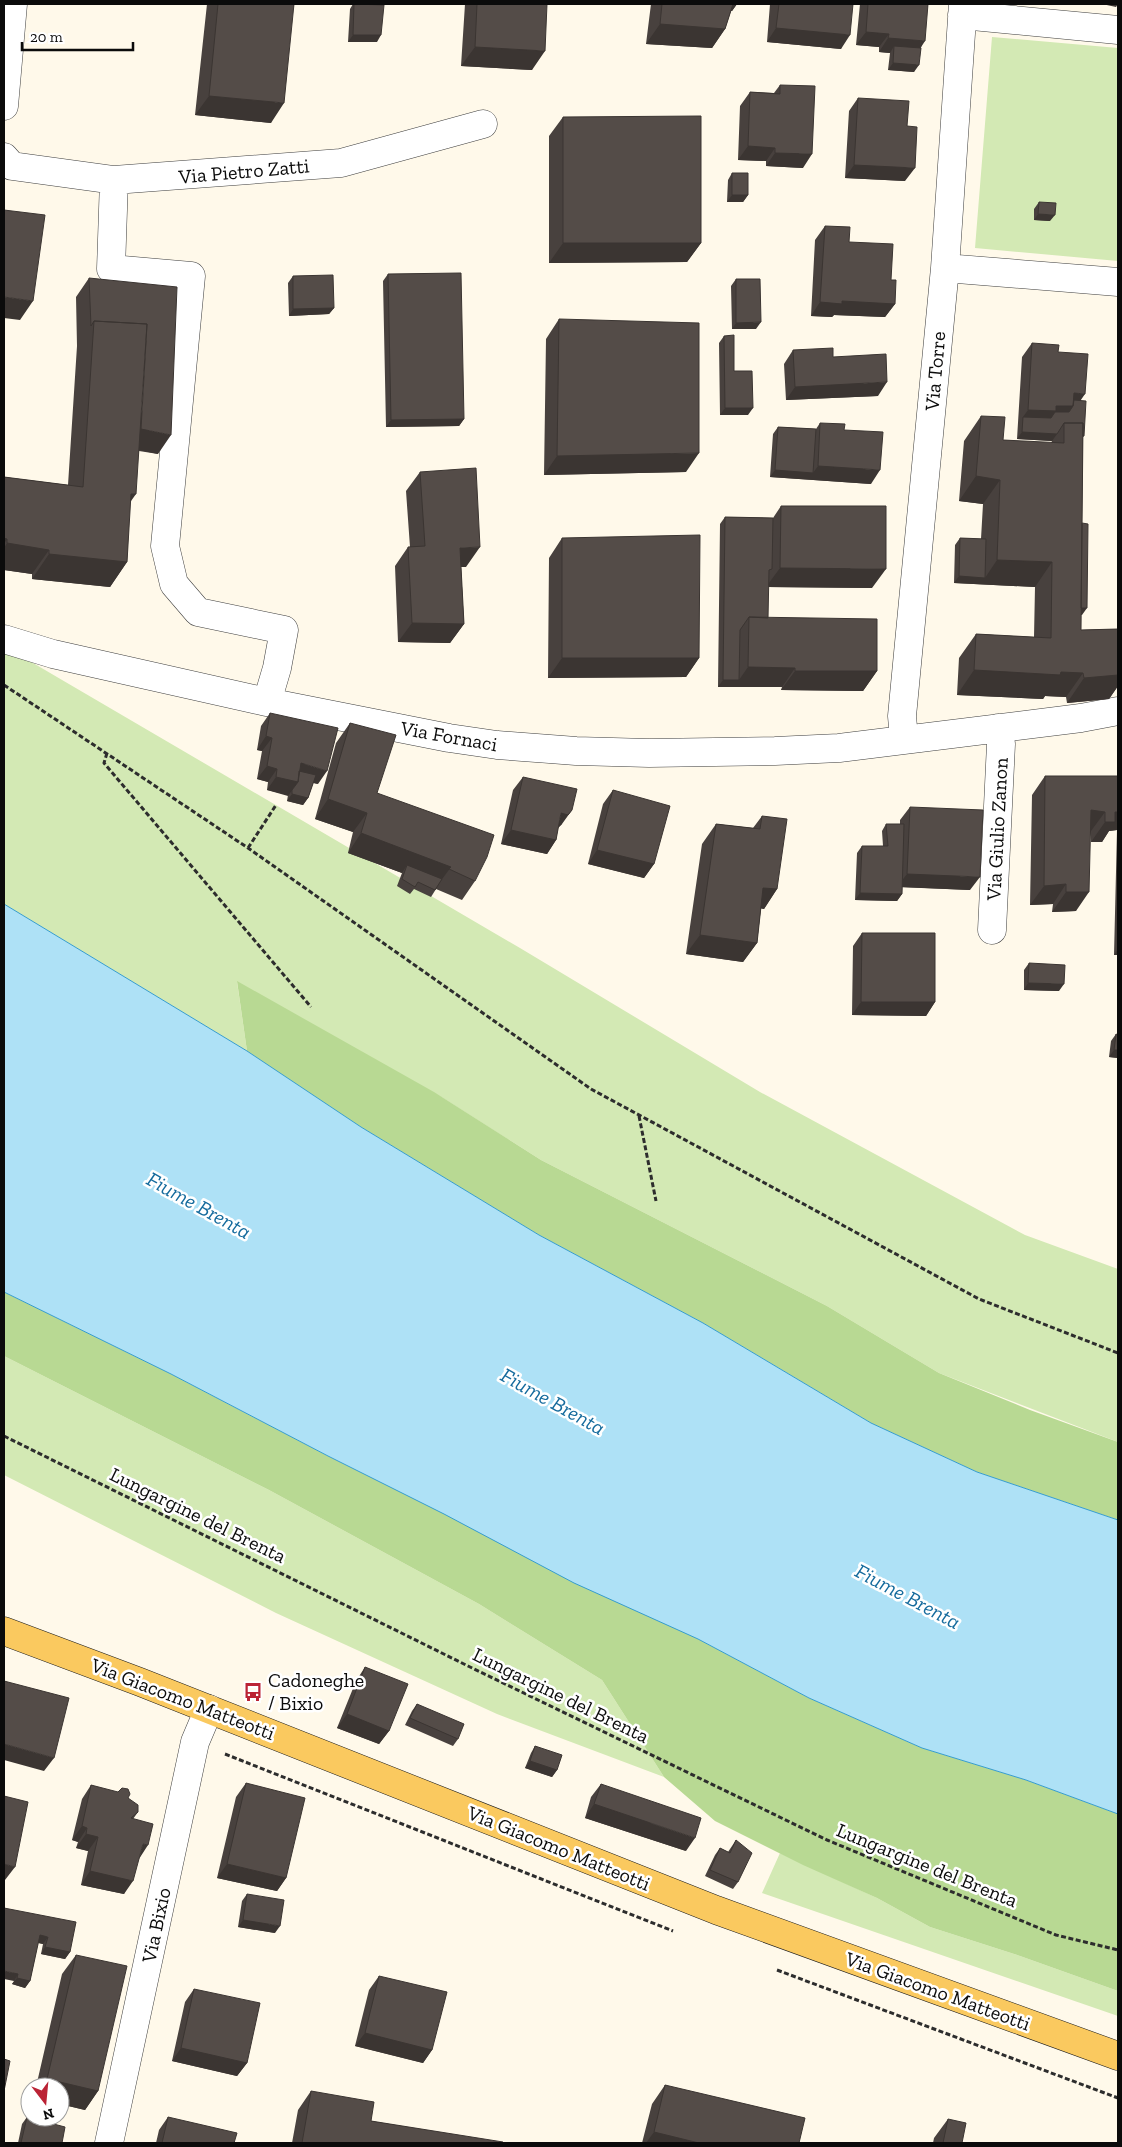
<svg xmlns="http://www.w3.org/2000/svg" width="1122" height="2147" viewBox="0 0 1122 2147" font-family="'Zilla Slab',serif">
	<rect width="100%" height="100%" fill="#fff9ea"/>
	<path fill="#d3e9b4" d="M992,37L1118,48V261L975,248Z
		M4,646L520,948L760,1092L1025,1235L1118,1269V1442L939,1373L827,1306L541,1160L443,1098L237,982L247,1051L4,904Z
		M4,1356L269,1490L479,1604L602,1680L664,1777L497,1714L276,1613L4,1475Z
		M780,1853L877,1898L930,1927L1020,1956L1118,1991V2016L762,1893Z"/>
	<path fill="#b8d993" d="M237,981L434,1092L541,1160L827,1306L939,1373L1030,1410L1118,1442V1520L977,1472L871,1423L703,1323L539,1235L361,1127L247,1051Z
		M4,1292L171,1374L328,1456L698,1639L809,1698L922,1748L1026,1780L1118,1814V1991L1020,1956L930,1927L877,1898L803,1865L715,1821L664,1777L602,1680L479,1604L269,1490L4,1356Z"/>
	<path fill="#aee1f6" stroke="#359cce" d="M4,904L247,1051L361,1127L539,1235L703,1323L871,1423L977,1472L1118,1520V1814L1026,1780L922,1748L809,1698L698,1639L574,1583L444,1514L328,1456L171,1374L4,1292Z"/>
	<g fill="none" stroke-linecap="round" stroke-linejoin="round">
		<g stroke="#3e3e3e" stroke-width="29">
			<path id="minor" d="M962,15L1118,30
				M4,106L13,4
				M4,157L12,166L114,180L341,163L483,124
				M114,180L111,269L191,276L165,546L174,584L198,612L284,630L277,668L267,702
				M945,268L1118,282
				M4,639L53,654L267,702L449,738L497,745L576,751L649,753L775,751L839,748L1081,718L1118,711
				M904,739L902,716L945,268L963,4
				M992,930L1001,744L998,728
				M109,2143L195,1742L209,1709"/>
		</g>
		<g stroke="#1c1c1c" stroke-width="29">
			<path id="major" d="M4,1631L140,1682L716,1910L1118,2056"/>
		</g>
		<path stroke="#2d2d2d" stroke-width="3" stroke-dasharray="5 2.5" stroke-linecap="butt" d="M4,685L248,848L591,1089L979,1299L1118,1353
			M107,753L104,763L311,1007
			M248,848L276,805
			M639,1116L656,1201
			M4,1436L468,1666L827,1840L1056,1935L1118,1950
			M225,1754L673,1931
			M777,1970L1118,2098"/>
		<use href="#minor" stroke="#fff" stroke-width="28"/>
		<use href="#major" stroke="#fac95f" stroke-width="28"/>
	</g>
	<path fill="#48413e" d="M207,4H294L271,123L195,115Z
		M353,4H376L377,42H348L350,9Z
		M465,4H547L532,70L461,66Z
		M651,4H737L732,11H731L725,29L712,48L646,44Z
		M770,4H853L841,49L767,42Z
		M860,4H928L921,48L914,72L888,70L890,53L879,52V47L856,45Z
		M780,85L803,168L766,166V161L738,160L740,106L750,92L774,93Z
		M858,98L907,126L905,181L845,178L849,111Z
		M563,117L701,243L687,262L549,263V136Z
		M732,173L748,195L743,202H727L728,180Z
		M1039,202L1050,221L1034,220V209Z
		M825,226L849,242L891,280L895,304L885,317L834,315L832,317L811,316L815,240Z
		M388,274L464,419L459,426L386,427L383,281Z
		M293,276L334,308L329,314L289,316L288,283Z
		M89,278L158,454L139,451L130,503L127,562L110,587L32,579V574L4,570V477L68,485L77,346L76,297Z
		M736,279L756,329H732L731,286Z
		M559,319L686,472L544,475L546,339Z
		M724,336L734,371L748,415H720L719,343Z
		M1032,343L1058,352L1081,400L1084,436L1083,437L1082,523V615H1081V630L1118,629V686L1109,699L1067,703L1066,697L1045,696L1043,699L957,695L959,658L976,634L1034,637L1035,587L954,583L955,545L960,538L981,539L983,504L959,501L964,441L981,416L1003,440L1051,443L1052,441L1017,439L1022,357Z
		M793,350L833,357L878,396L786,400L784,364Z
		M820,423L844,430L871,484L770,477L773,434L778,427L816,429Z
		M420,472L466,567H461L464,624L450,643L398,642L395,566L408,547H410L406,491Z
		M781,506L872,588L768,587V618L877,671L863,691L781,690L782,687H718L720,524L725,517L773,518Z
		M562,538L699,658L686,677L548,678L549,558Z
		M270,713L318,784L313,783L308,798L303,805L287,801L288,795L267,790L268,782L257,779L262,751L257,750L261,726Z
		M350,723L377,793L475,881L462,900L436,889L431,897L414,889L410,894L397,886L402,873L348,853L353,832L315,819L336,743Z
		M1045,776H1118V955H1114L1117,830L1109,831L1102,842H1091V831L1076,911L1052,912L1053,904L1030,905L1032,795Z
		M523,777L562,824L558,828L556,840L547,854L501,844L513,790Z
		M613,790L654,864L644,878L588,864L603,804Z
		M910,807L970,890L902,887V894L897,901L855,900L857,853L862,846H883L882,831L886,824H900V820Z
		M762,816L777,889L764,909L761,908L757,943L743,962L686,954L702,844L716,824L753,828Z
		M862,933L935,1002L926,1016L852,1015L853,946Z
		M1029,963L1059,991L1024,990V970Z
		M1116,1034L1118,1058L1109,1057L1111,1041Z
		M365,1667L389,1731L379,1744L337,1728L356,1681Z
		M417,1704L458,1739L453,1746L405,1725L412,1711Z
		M535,1746L557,1770L552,1777L525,1768L531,1753Z
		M246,1783L286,1878L277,1891L217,1878L236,1797Z
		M601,1784L686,1851L585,1818L591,1797Z
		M91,1785L128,1798L138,1812L133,1819L139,1858L124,1894L81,1885L88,1851L76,1848L78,1842L72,1840L82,1799Z
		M736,1840L738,1882L733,1889L705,1876L715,1855L720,1848L728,1852Z
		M247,1894L275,1933L238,1927L242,1901Z
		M4,1908L70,1952L65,1959L41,1954L43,1944L38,1943L30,1981L25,1988L12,1984L14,1981Z
		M76,1955L98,2091L85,2110L60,2104V2087H36L62,1974Z
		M379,1976L432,2050L423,2063L355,2046L369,1990Z
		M194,1989L247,2063L237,2076L172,2061L185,2002Z
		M665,2085L799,2143H642L652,2104Z
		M311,2091L371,2121L503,2143H292L298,2110Z
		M27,2117L62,2143H18L22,2124Z
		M168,2117L234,2143H156L159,2130Z
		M948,2119L962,2143H933L934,2138Z"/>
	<path fill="#3b3532" d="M728,4H737L732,11H723Z
		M1102,4H1118L1116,7Z
		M660,24L725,29L712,48L646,44Z
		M776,28L850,35L841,49L767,42Z
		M866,32L889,34L879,47L856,45Z
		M353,35H381L377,42H348Z
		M888,38L925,41L916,55L894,46L890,53L879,52Z
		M475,47L545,51L532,70L461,66Z
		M893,63L919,65L914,72L888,70Z
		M209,96L284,103L271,123L195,115Z
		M748,146L775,148L766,161L738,160Z
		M775,153L812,154L803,168L766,166Z
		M854,165L915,168L905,181L845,178Z
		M732,195H748L743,202H727Z
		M1038,214L1055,215L1050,221L1034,220Z
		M563,243H701L687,262L549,263Z
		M4,297L33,301L20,320L4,318Z
		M842,301L895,304L885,317L834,315L832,317L811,316L820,302Z
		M334,308L329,314L289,316L293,309Z
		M761,322L756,329H732L736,323Z
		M887,382L878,396L786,400L795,387Z
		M1074,393L1085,394L1076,407L1064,419L1023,417L1028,410L1056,406Z
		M725,408H753L748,415H720Z
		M464,419L459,426L386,427L391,420Z
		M137,428L171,435L158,454L124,447Z
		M1022,432L1057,434L1052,441L1017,439Z
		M699,453L686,472L544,475L557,456Z
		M818,466L880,470L871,484L770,477L775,470L813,473Z
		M976,476L1000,480L983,504L959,501Z
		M131,494H136L119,518Z
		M4,538L7,539L4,544Z
		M7,543L49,550L32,574L4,570V548Z
		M480,547L466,567H447L460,548Z
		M49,554L127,562L110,587L32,579Z
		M997,560L1052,562L1035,587L954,583L959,576L985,578Z
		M780,568L886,569L872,588L766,587Z
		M1068,608H1087L1082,615H1063Z
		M412,623L464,624L450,643L398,642Z
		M562,658H699L686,677L548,678Z
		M748,667L795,668L782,687H718L723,680H739Z
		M974,670L1061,672L1083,673L1066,697L1045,696L1043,699L957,695Z
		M795,671H877L863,691L781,690Z
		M1118,675V686L1109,699L1067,703L1084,678Z
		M266,736L272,738L262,751L257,750Z
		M301,763L327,771L318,784L295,778Z
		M267,766L277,769L268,782L257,779Z
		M276,777L298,782L288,796L267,790Z
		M292,794L308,798L303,805L287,801Z
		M328,799L367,813L353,832L315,819Z
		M572,810L562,824L558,828L561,813Z
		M1091,810L1105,812L1091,831L1078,830Z
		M1115,812H1118V828L1117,830L1109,831L1102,842H1091L1105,822Z
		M511,830L556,840L547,854L501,844Z
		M361,833L451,867L437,886L407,865L402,873L348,853Z
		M597,850L654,864L644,878L588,864Z
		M907,874L980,877L970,890L897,887Z
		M1066,884L1053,904L1030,905L1044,886Z
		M763,888L777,889L764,909L750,907Z
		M1066,892H1089L1076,911L1052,912Z
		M860,893L902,894L897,901L855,900Z
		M700,935L757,943L743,962L686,954Z
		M1118,949V955H1114Z
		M1028,983L1064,984L1059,991L1024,990Z
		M861,1002H935L926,1016L852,1015Z
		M1114,1050H1118V1058L1109,1057Z
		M347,1714L389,1731L379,1744L337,1728Z
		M4,1744L54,1758L44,1771L4,1760Z
		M530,1761L557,1770L552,1777L525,1768Z
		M594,1804L695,1838L686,1851L585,1818Z
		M82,1826L87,1828L78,1842L72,1840Z
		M86,1834L98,1837L88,1851L76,1848Z
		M143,1844L148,1845L139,1859Z
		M4,1864L15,1867L5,1880H4Z
		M227,1864L286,1878L277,1891L217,1878Z
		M90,1871L133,1881L124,1894L81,1885Z
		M243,1920L280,1926L275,1933L238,1927Z
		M40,1935L48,1937L43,1944L35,1942Z
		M45,1947L70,1952L65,1959L41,1954Z
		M4,1971L18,1974L14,1981L4,1979Z
		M17,1978L30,1981L25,1988L12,1984Z
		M365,2033L432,2050L423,2063L355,2046Z
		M181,2048L247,2063L237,2076L172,2061Z
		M47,2079L98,2091L85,2110L60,2104V2087H41Z
		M654,2132L699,2143H646Z"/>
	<path fill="#544c48" stroke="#3b3532" d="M218,4H294L284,103L209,96Z
		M354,4L384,5L381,35H353Z
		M477,4H547L545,51L475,47Z
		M662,4H733L725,29L660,24Z
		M779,4H853L850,35L776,28Z
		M868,4H928L925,41L888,38L889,34L866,32Z
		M894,46L921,48L919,65L893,63Z
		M780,85L815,86L812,154L775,153V148L748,146L750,92L780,94Z
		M858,98L909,101L907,126L917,127L915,168L854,165Z
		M701,116V243H563V117Z
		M732,173H748V195H732Z
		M1039,202L1056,203L1055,215L1038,214Z
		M4,210L45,215L33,301L4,297Z
		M825,226L850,227L849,242L893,244L891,280H896L895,304L842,301V304L820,302Z
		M461,273L464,419L391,420L388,274Z
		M333,275L334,308L293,309V276Z
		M89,278L177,287L171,435L141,429L147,324L94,321L91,326Z
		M736,279H760L761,322L736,323Z
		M559,319L699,323V453L557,456Z
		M94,321L147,324L136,494H131L127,562L49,554V550L7,543V539L4,538V477L83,487Z
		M734,335V371H752L753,408H725L724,336Z
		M1032,343L1059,345L1058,352L1088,354L1085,394L1074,393L1073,406H1056V411L1028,410Z
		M833,348V357L886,354L887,382L795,387L793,350Z
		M1074,400L1086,401L1084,436H1083V423H1064L1057,434L1022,432L1023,417L1051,418L1055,412H1069L1073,406Z
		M981,416L1005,417L1003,440L1064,443V423H1083L1081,630L1118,629V675L1084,678L1083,673L1061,672L1060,675L974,670L976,634L1051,638L1052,562L997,560L1000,480L976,476Z
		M820,423L845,424L844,430L883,432L880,470L818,466Z
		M778,427L816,429L813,473L775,470Z
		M476,468L480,547L460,548L464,624L412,623L408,547L425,546L420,472Z
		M781,506H886V569L780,568Z
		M725,517L773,518L772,569L769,570L768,618L749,617L740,630L739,680H723Z
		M1082,523L1088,524L1087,608H1081Z
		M700,535L699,658H562V538Z
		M960,538L986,539L985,578L959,576Z
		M749,617L877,619V671H795V668L748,667Z
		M270,713L338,728L327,771L301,763L298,782L276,777L277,769L267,766L272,738L266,736Z
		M350,723L396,735L377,793L494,835L487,857L475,881L449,869L451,867L361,833L367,813L328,799Z
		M299,771L316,775L308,798L292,794V790L298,782Z
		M1045,776H1118V812H1115V822H1105V812L1091,810L1089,892H1066V884L1044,886Z
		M523,777L577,789L572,810L568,815L561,813L556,840L511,830Z
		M613,790L670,806L654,864L597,850Z
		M910,807L983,810L980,877L907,874Z
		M762,816L787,819L777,889L763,888L757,943L700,935L716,824L760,829Z
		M886,824H904L902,894L860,893L862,846H888Z
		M407,865L442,879L435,890L418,882L415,887L402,879Z
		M862,933H935V1002H861Z
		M1029,963L1065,965L1064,984L1028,983Z
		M1116,1034L1118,1035V1050H1114Z
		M365,1667L408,1684L389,1731L347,1714Z
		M4,1681L69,1698L54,1758L4,1744Z
		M417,1704L464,1724L458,1739L410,1718Z
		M535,1746L562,1755L557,1770L530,1761Z
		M246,1783L305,1798L286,1878L227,1864Z
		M601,1784L701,1818L695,1838L594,1804Z
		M91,1785L118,1792L122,1788L128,1789L130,1794L128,1798L138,1805V1812L131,1818L153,1824L148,1845L143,1844L133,1881L90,1871L98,1837L86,1834L87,1828L82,1826Z
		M4,1796L28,1802L15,1867L4,1864Z
		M736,1840L752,1853L738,1882L710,1870L720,1848L730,1853Z
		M247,1894L284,1900L280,1926L243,1920Z
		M4,1908L76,1922L70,1952L45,1947L48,1937L40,1935L30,1981L17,1978L18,1974L4,1971Z
		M76,1955L127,1966L98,2091L47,2079Z
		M379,1976L447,1992L432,2050L365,2033Z
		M194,1989L260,2003L247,2063L181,2048Z
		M4,2059L10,2061L4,2091Z
		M665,2085L805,2118L799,2143H699L654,2132Z
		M311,2091L374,2102L371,2121L503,2142V2143H302Z
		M27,2117L65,2127L62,2143H21Z
		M168,2117L237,2133L234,2143H162Z
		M948,2119L966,2123L962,2143H943Z"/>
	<defs>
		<g id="bus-bare" transform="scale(1.5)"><path d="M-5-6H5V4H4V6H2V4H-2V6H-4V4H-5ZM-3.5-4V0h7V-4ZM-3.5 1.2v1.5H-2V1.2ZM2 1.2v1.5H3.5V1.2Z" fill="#bb2335" stroke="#fff" stroke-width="2.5" paint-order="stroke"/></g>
	</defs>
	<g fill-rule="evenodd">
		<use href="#bus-bare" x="253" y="1692"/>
	</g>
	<g text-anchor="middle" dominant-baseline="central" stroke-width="5" stroke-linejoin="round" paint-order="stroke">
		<g font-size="20" fill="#0b0b0b" stroke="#fff">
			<text transform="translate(244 171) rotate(-5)">Via Pietro Zatti</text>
			<text transform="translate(935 371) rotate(-85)">Via Torre</text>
			<text transform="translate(449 736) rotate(10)">Via Fornaci</text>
			<text transform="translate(997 829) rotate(-87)">Via Giulio Zanon</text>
			<text transform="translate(198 1515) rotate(26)">Lungargine del Brenta</text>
			<text transform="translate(561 1695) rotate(26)">Lungargine del Brenta</text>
			<text transform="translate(183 1699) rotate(21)">Via Giacomo Matteotti</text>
			<text transform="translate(559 1848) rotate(22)">Via Giacomo Matteotti</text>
			<text transform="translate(927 1865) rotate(22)">Lungargine del Brenta</text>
			<text transform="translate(156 1925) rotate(-78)">Via Bixio</text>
			<text transform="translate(938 1991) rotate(20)">Via Giacomo Matteotti</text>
		</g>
		<g font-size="20" fill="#0b0b0b" stroke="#fff" text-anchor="start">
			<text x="268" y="1680">Cadoneghe<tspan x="268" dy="23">/ Bixio</tspan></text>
		</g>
		<g font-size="21" font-style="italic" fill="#156b9d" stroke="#fff">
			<text transform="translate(199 1205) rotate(29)">Fiume Brenta</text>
			<text transform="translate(553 1401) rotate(29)">Fiume Brenta</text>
			<text transform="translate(908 1596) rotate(28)">Fiume Brenta</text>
		</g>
	</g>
	<rect width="1122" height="2147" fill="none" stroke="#0b0b0b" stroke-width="10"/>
	<g transform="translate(45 2102) rotate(164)"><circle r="24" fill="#ffffff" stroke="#9d9d9d"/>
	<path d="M0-4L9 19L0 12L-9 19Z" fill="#bb2335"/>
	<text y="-8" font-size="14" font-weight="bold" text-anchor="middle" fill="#0b0b0b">N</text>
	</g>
	<path d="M22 42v8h111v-8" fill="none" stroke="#0b0b0b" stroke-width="2.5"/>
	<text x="30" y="42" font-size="15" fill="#0b0b0b" stroke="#ffffff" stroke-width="4" paint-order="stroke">20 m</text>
</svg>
